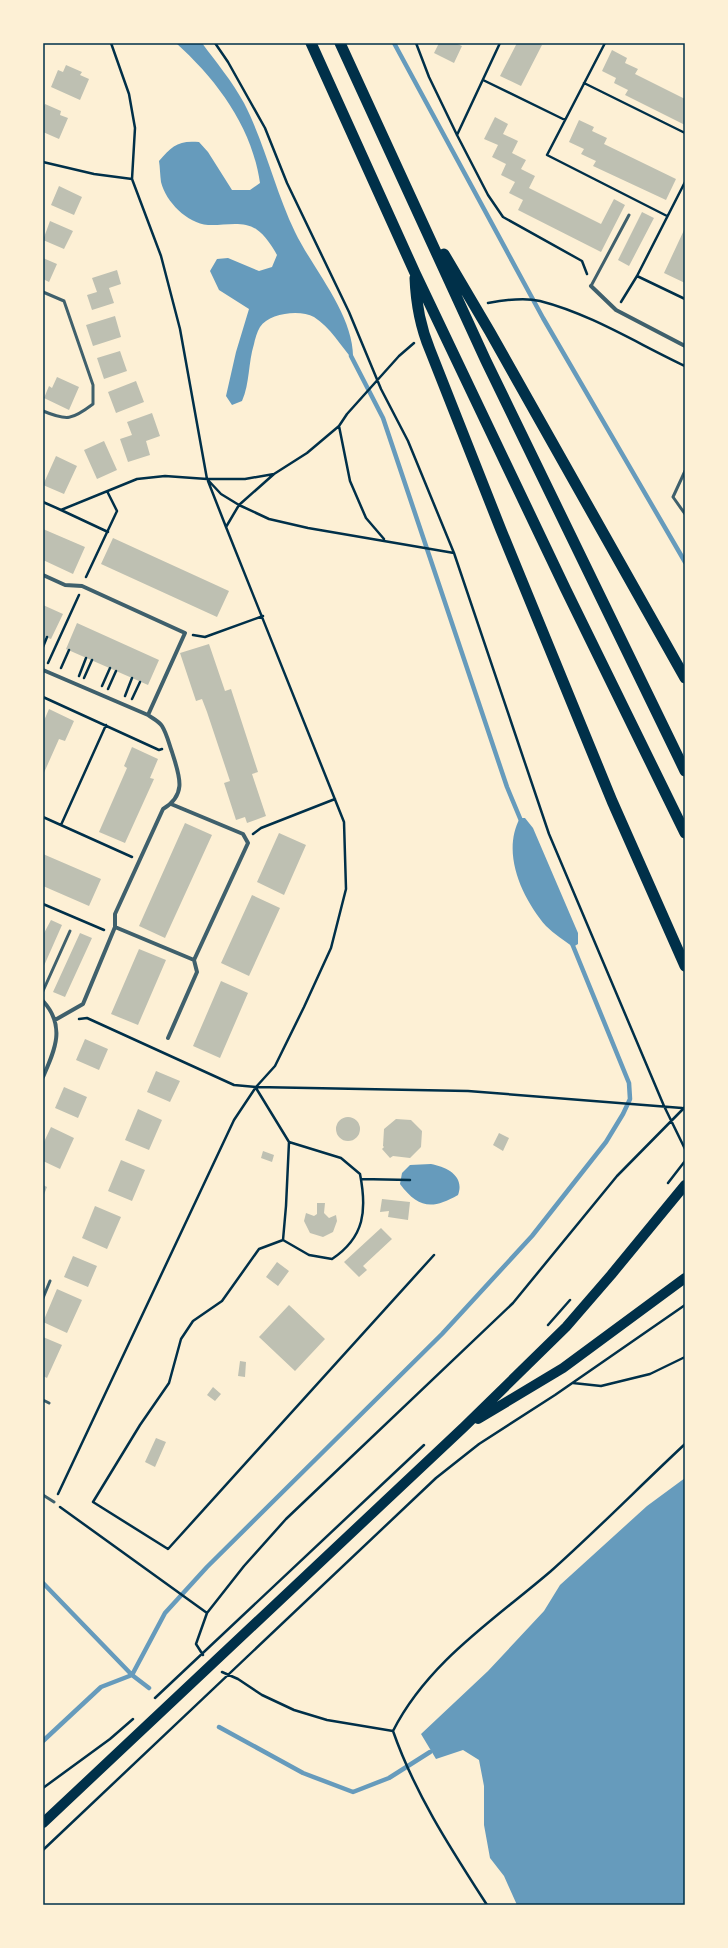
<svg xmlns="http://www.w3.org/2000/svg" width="728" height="1948" viewBox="0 0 728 1948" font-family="'Source Serif 4',serif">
	<rect width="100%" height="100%" fill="#fdf0d5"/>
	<path fill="#669bbc" d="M176,43H202C216,62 232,81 244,103C265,144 275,190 295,232C314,271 355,316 353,360C341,346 330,327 314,317C300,309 269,313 260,327C257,332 255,339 254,344C248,363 250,383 242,401L232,405L226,396L236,352L249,309L219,290L210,271L217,259L228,258L259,271L272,267L277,255C272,246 265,235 256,229C242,220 223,226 208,225C187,223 166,202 161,182C160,175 160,167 159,161C172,146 178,140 199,142L208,152L232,190H250L260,183C252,127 217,80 176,43Z
		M520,818H525L533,828L578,933V944L573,947C564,940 554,934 546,926C522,898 501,853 520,818Z
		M431,1164C447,1167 465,1176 458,1195C432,1210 418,1208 400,1184L402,1173L410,1165Z
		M685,1478V1905H517L504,1876L490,1858L484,1825V1786L479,1760L463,1750L436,1759L421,1734L488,1671L544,1611L560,1585L647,1506Z"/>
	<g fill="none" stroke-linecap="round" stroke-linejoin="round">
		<path stroke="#669bbc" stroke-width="4.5" d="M394,43L543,318L685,562
			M351,356L383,418L507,787L522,823
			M43,1583L132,1675L149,1688
			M132,1675L165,1613L207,1567L442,1334L532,1236L606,1142L623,1114L630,1099L629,1083L571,941
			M219,1727L303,1773L353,1792L389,1778L430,1752
			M43,1741L101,1687L132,1675"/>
	</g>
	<path fill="#bec0b2" d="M439,43H455L462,46L454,63L434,53Z
		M517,43H537L542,45L521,86L500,76Z
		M612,50L627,58L625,63L638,69L635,74L685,99V125L625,95L628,90L614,83L616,78L602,71Z
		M66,65L82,72L80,75L89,79L80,100L51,87L58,70L63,72Z
		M45,104L61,111L60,115L68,118L59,139L43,132V108Z
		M495,117L508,124L503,134L518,141L512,153L526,160L521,169L535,176L529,188L601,224L614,199L625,205L601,252L518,210L523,200L509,193L515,182L501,175L506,164L492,157L498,145L484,139Z
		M579,120L594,127L592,131L607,138L604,144L676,179L666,200L593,166L596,161L581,154L584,149L569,142Z
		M59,186L82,197L74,215L51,205Z
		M642,212L654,218L629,266L618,260Z
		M50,221L73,231L64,249L43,240Z
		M685,228V283L664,273Z
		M43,258L57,264L49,282L43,279Z
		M117,270L121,284L109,288L114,303L92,310L87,295L97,292L92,278Z
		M115,316L121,337L93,346L86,325Z
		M120,351L127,371L104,379L97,358Z
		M57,377L79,387L69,410L44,398L49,386L52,388Z
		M136,381L144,402L116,413L108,392Z
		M152,413L160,436L146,441L150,455L128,462L120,439L132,435L127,422Z
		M104,441L117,470L97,479L84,450Z
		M56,456L77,466L64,494L43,485Z
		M43,529L85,547L73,574L43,560Z
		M113,538L229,591L217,617L101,564Z
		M43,605L63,614L51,639L43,636Z
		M77,623L159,660L148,685L66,649Z
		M209,644L225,691L231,689L258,772L252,774L266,816L247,823L245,817L236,820L224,783L230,781L207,712L202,699L196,701L180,653Z
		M49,709L74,721L65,741L59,739L43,775V723Z
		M132,747L158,759L150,778L154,779L125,843L99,832L127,768L124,766Z
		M185,823L212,835L165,938L139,926Z
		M279,833L306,845L284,895L257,882Z
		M43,854L101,879L89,906L43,886Z
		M252,895L280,908L249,976L221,963Z
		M51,920L62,925L43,968V935Z
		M80,933L92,938L65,997L53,992Z
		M139,949L166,960L138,1025L111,1014Z
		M221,981L248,993L220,1058L193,1046Z
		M85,1039L108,1049L99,1070L76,1060Z
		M156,1071L180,1081L170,1102L147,1092Z
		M64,1087L87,1097L78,1118L55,1108Z
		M138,1109L162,1120L149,1150L125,1140Z
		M336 1129a12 12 0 1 1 24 0a12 12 0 1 1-24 0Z
		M396,1119L411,1120L422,1131L421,1147L410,1158L393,1156L390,1158L382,1149L384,1147L383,1146L384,1129Z
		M51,1127L74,1138L60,1169L43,1161V1144Z
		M499,1133L509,1138L503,1151L493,1145Z
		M263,1151L274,1155L272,1162L261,1158Z
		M121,1160L145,1170L132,1201L108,1191Z
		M43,1185L47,1187L43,1197Z
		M382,1199L410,1202L408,1220L388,1217L389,1211L380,1212Z
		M317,1203H325L324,1213L329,1218L336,1215L337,1221L333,1232L323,1237L310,1233L304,1221L306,1213L314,1216L317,1214Z
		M95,1206L121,1217L107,1249L82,1238Z
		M381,1228L392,1239L363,1266L367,1270L359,1277L344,1262Z
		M73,1256L97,1266L88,1287L64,1277Z
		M277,1262L289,1271L278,1286L266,1277Z
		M57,1289L82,1300L67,1333L43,1322Z
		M289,1305L325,1339L295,1371L259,1337Z
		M43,1337L62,1345L47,1378L43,1376Z
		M240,1361L246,1362L245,1377L238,1376Z
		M213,1387L221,1394L215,1401L207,1395Z
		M156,1438L166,1442L155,1467L145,1462Z"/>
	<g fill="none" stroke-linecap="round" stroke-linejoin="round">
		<path stroke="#003049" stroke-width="2.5" d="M111,43L129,94L135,128L132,179L161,256L180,329L207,479L221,494L239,505L269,519L308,528L454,553
			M215,43L228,62L265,128L287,183L349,312L381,389L408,441L454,553L549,834L664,1106L685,1149
			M416,43L429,77L457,135L488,195L503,217L582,261L587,274
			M605,43L547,155L667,216
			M483,80L565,120
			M584,83L685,133
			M457,135L500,43
			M43,162L94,174L132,179
			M637,276L685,299
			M621,302L637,276L685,182
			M488,303C504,300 524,297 540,301C591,314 638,344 685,366
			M339,426L350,481L366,518L384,539
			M208,481L226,527
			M43,502L61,510L137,479L165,476L207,479H245L274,474L307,453L339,426L347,414L399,356L414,343
			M61,510L108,532
			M86,577L117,511L107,491
			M193,635L205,637L263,616
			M43,647L47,637
			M48,663L79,595
			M61,668L69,650
			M79,676L86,658
			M84,678L92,660
			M102,686L110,668
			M108,689L116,671
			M125,696L132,678
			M43,697L159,750L162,749
			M132,699L140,682
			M43,817L132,857
			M61,825L106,725
			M253,834L261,828L335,799
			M43,904L104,930
			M79,1019L87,1018L234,1085L256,1087L468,1091L682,1108
			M256,1088L289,1142L341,1158L360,1174C367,1210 365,1237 332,1259L309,1255L283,1240L286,1206L289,1142
			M361,1179L410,1180
			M668,1183L685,1161
			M283,1240L259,1249L222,1301L193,1321L181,1339L169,1383L140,1425L93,1502L168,1549L434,1255
			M548,1325L570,1300
			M573,1383L601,1386L650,1374L685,1357
			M58,1494L234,1120L256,1087L275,1066L304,1007L331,948L346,889L344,822L226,527L239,505L274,474
			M60,1507L207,1613
			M203,1655L196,1644L207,1613L244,1566L286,1519L513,1303L617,1176L685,1107
			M222,1672L238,1679L262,1695L294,1710L327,1720L393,1731
			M155,1698L424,1445
			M43,1788L110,1739L133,1719
			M43,1850L436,1478L479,1444L555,1395L685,1305
			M487,1905C451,1849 415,1794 393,1731C428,1662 494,1620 551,1571C597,1530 640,1486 685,1444"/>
		<path stroke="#3f606c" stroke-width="3" d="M591,286L629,215
			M43,292L64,301L93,385V404C72,420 67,421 43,411
			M685,471L673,497L685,514
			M43,991L70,931
			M43,1298L50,1281
			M43,1400L49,1403
			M43,1495L54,1502"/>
		<path stroke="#3f606c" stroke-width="4" d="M591,286L616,310L685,346
			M43,575L65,585L82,586L185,633L148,715
			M43,670L148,715C152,718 159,721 162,726C167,734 169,744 172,752C179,775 188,794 163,809L115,914V927L83,1004L55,1020
			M115,927L194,960L248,843L243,834L171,804
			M43,1001C66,1026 55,1050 43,1077
			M168,1038L197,972L194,960"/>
		<path stroke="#003049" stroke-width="10" d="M478,1419L563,1368L685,1278
			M43,1823L464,1427L566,1327L611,1275L685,1185"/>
		<path stroke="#003049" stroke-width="11" d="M311,43L415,273L566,590L685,833
			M340,43L486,361L685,771
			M444,254L490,332L685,678
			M415,278C416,304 420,326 430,350L501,530L612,801L685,966"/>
	</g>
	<rect width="728" height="1948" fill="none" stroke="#fdf0d5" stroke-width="88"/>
	<rect x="44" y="44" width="640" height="1860" fill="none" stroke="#003049" stroke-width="1.5"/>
</svg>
